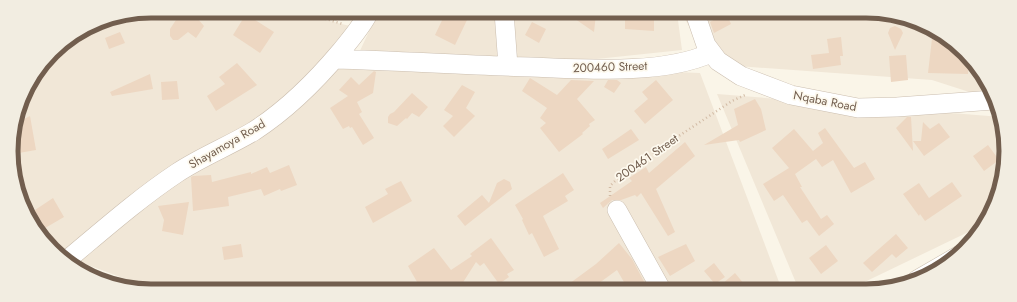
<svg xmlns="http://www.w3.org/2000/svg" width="1017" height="302" viewBox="0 0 1017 302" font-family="Jost,sans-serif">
	<rect width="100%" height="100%" fill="#faf5e8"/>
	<path fill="#f1e7d7" d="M151,11L293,12L350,26L336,59L700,73L782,290L150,288L61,255L40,236L16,187L11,142L25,89L59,46L98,22Z
		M309,12H348L336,21Z
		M378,12L677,13L682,50L568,62L358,55Z
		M685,13L893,14L944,34L982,73L994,100L932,80L710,64L685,19Z
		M717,94L1001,117L1003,123V178L987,221L985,224L848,290H799Z"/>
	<path fill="#edd7c2" d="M182,11H191L204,26L196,38L188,32L178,40H173L170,36V29Z
		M446,12H450L467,20L455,45L435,35Z
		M565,12L596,14L594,32Z
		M625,13H646V18L654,19V31L625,29Z
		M726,13L731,24L714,33L710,22Z
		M246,14L274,32L260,53L233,35Z
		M532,22L546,29L539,43L525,35Z
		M895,26L901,29L903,33L895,50L888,33L890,28Z
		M933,30L944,34L969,59L968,74L928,73Z
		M120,32L125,43L109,49L105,38Z
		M841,37L843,56H840L841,65L813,69L811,55L829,53L827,39Z
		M906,55L908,80L891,82L889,56Z
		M237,63L257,85L216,111L207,96L225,84L219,77Z
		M374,71L376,72L373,93L357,102L362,112L359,114L374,138L363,145L352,127L350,128L349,126L343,129L330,108L348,96L339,90L351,77L359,85Z
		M150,74L153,89L112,96L110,92Z
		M530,78L557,95L571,80L594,81L577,99L595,120L589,124L590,126L582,133L583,134L559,152L540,128L546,123L540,118L547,108L522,91Z
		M608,80H617L621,83L614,93L604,87Z
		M656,80L673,100L645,124L634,111L648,99L642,92Z
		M177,81L179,99L162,100L161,82Z
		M462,85L475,92L466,108L475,116L454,137L443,126L453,116L444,110Z
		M412,93L428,107L419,117L412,113L407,119L406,118L397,126L388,123V117L390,114L394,112Z
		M755,99L761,109L766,130L740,142L739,140L704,145L738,125L734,109Z
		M30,116L36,150L13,154L11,142L16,123Z
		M907,117H911L913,151L896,128Z
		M923,122L930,129L939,123L950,137L924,156L913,141H921Z
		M825,128L854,168L865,162L875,179L851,193L833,160L822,167L816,159L795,174L802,187H800L821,219L827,215L834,224L819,236L807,220L802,223L783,195L774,201L763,184L789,168L772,148L794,129L813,151L823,143L818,133Z
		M631,129L639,140L608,159L602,149Z
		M685,142L695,156L656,189L675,232L668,236L641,193L637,197L635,195L621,200H612L603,208L600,203L632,181L629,178L646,167L649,173Z
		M988,145L999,160L984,171L973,156Z
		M289,165L297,185L281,191L280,189L264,196L261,189L228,197L229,206L193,211L191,177L193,176L211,175L212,182L251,172V174L267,167L270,173Z
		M563,173L574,190L565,196L568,201L543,216L559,249L544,257L532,233L529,235L522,220L523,219L515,205Z
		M504,179L510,182L512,189L465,226L457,216L482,195L489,203L497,183Z
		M401,181L412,201L373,223L365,207L388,194L385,189Z
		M952,182L962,196L925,221L920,214L919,216L903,194L919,183L929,198Z
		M53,198L64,217L40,231L29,214Z
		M189,202L183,235L162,231L164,220L158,206Z
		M896,234L908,248L896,258L892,254L872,272L863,263Z
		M491,238L514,270L507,274L509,277L499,284L484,263L480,266L476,262L462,284L456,289H421L408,266L434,248L451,270L472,256L470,254Z
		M619,243L632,259L648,289H628L617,270L591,289H562L596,264Z
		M241,244L243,257L224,260L222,247Z
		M686,244L695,261L670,276L658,257Z
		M826,245L838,261L821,274L809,258Z
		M714,263L725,277L715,284L704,271Z
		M735,273L749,290H715Z"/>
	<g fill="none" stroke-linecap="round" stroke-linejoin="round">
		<g stroke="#cbbeaf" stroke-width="20">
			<path id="street" d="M504,12L508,66
				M695,13L706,45L718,61L741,76L791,95L858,108L897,107L994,100
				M335,59C400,61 466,65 531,67C585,69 662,75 711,53
				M617,210L661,289
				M67,260C103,230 138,199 177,173C201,157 229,146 254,131C288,109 315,82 341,51C351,39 362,26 369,12
				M917,280L960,255"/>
		</g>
		<path stroke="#d2bba5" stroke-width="2.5" stroke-dasharray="1 3" stroke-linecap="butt" d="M302,12L343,24
			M610,196V186L624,172L732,101L745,95"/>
		<use href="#street" stroke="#fff" stroke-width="19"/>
	</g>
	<g text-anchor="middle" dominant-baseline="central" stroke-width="3.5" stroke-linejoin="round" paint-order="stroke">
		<g font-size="12" fill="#725e4e" stroke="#fdf9ee">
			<text transform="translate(610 67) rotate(-2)">200460 Street</text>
			<text transform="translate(825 101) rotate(11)">Nqaba Road</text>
			<text transform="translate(227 144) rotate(-30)">Shayamoya Road</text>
			<text transform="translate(647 158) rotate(-35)">200461 Street</text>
		</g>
	</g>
	<path d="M0 0H1017V302H0ZM151 18H866A133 133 0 0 1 999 151V151A133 133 0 0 1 866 284H151A133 133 0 0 1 18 151V151A133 133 0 0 1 151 18Z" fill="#f2ede1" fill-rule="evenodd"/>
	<path fill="none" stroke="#725e4e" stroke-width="5" d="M151 18H866A133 133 0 0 1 999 151V151A133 133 0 0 1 866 284H151A133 133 0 0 1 18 151V151A133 133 0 0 1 151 18Z"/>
</svg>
